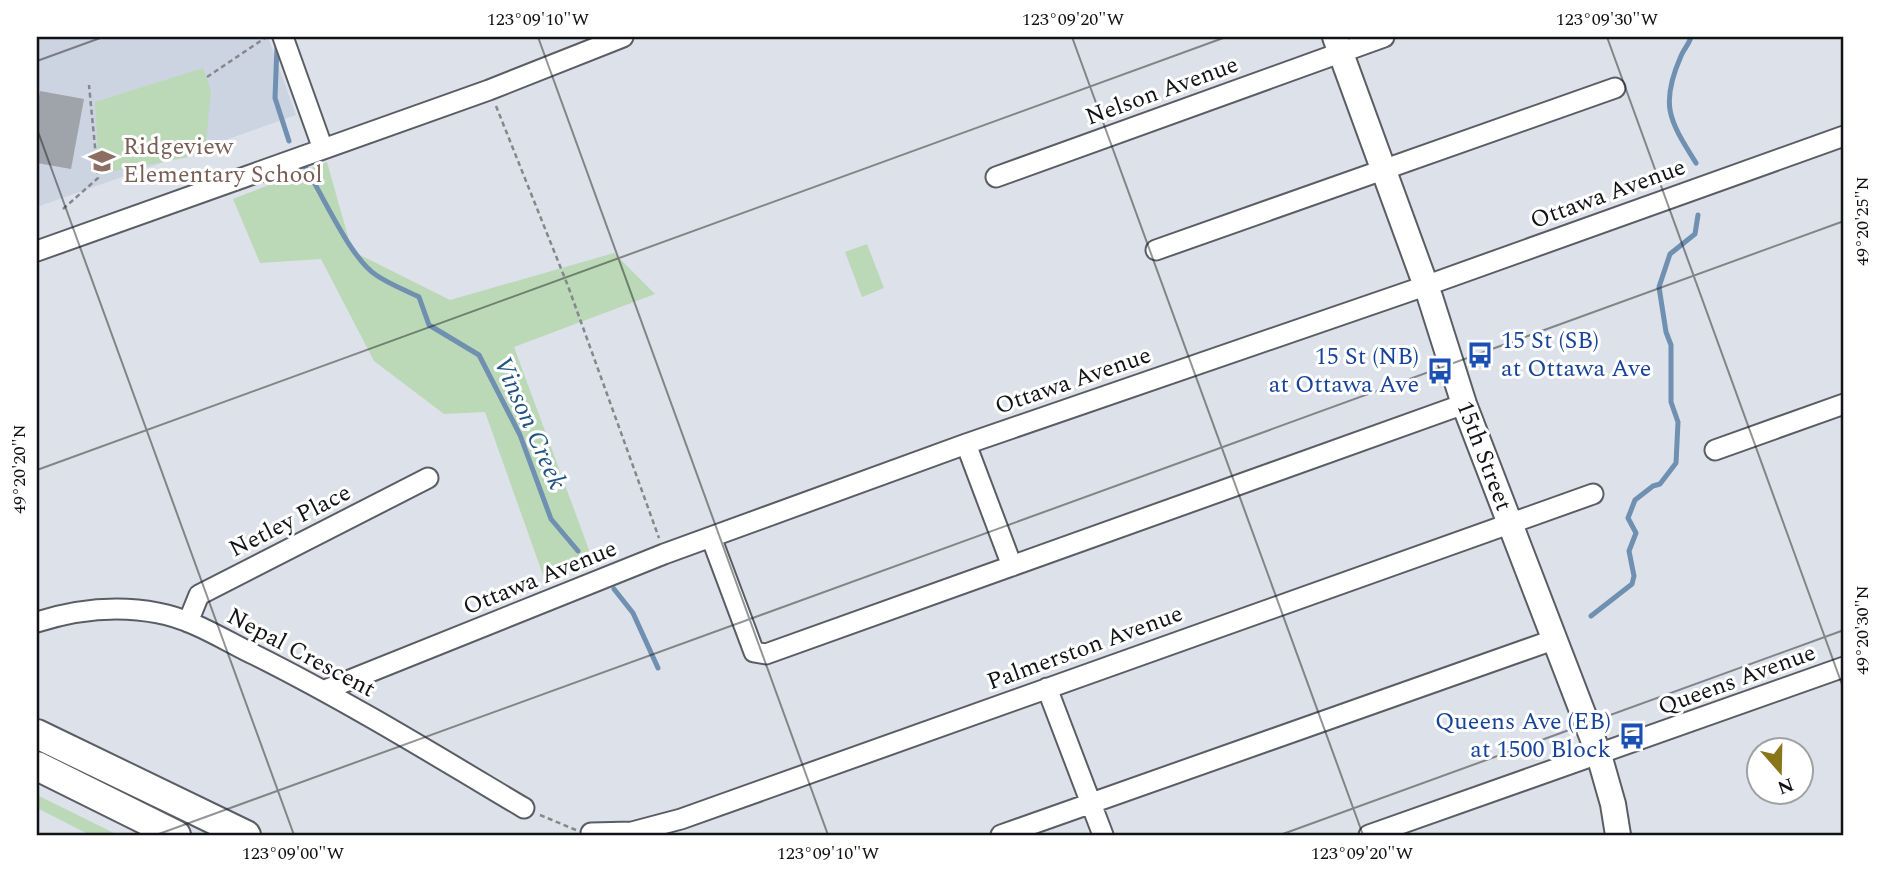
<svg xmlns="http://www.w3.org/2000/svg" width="1881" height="872" viewBox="0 0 1881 872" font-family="Spectral,serif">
	<rect width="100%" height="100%" fill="#dde1e9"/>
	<path fill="#ccd4e2" d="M37,37H268L296,115L37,207Z"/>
	<path fill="#bbd9b7" d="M203,68L211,90L205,154L99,174L95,102Z
		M327,162L352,251L450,300L614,253L655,294L514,347L592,558L543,575L485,412L444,414L374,361L321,259L260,263L233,199Z
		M867,244L884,288L862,297L845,252Z
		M37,795L118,835H90L37,808Z"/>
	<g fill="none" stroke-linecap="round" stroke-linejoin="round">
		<path stroke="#6f90b1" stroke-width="5" d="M1691,37C1689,44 1684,49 1681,56C1659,106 1670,121 1696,163
			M277,46L275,98L289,141
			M305,167C323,195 350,258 376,275C389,284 405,290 419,297L429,325L479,355L520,435L551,519L578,551
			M614,589L633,613L658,668
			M1591,616L1632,584L1634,576L1629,551L1636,533L1628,518L1635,500L1653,486L1660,484L1676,463L1678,422L1671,402V345L1666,332L1659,287L1670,254L1695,234L1698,215"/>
	</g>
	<path fill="#9fa3aa" d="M40,91L84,99L71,169L37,163V110Z"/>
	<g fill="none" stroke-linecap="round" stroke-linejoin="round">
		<g stroke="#5a5e64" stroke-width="23">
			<path id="minor" d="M283,37L323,149
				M996,177L1384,37
				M1156,250L1615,88
				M37,251L489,90L623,37
				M966,444L1012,566
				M1715,450L1844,404
				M711,537L754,652L766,654L1464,404
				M37,622C75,610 117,605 158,613C192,619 224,640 255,655C347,701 435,755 524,808
				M188,622L199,595L428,478
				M1047,688L1103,835
				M325,690L664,554L966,444L1425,286L1844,136
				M591,833L632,832L681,819L1593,494
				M1001,835L1553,640
				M1369,835L1844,667"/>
		</g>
		<g stroke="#5a5e64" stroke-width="28">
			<path id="major" d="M1335,37L1430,297L1464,404L1599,755L1613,804L1618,835"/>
		</g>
		<g stroke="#5a5e64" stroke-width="32">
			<path id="highway" d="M37,734L246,835
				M37,766L176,835"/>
		</g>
		<path stroke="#84878d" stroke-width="2.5" stroke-dasharray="5 3.5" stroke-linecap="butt" d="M207,77L265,38
			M496,106L568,286L659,538
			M63,209L98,178L89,85
			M540,815L576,830"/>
		<use href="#minor" stroke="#fff" stroke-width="19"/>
		<use href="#major" stroke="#fff" stroke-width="24"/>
		<use href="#highway" stroke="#fff" stroke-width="28"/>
	</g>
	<path fill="none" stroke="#121316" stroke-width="2" stroke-opacity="0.45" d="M538,37L828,835M1072,37L1363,835M1607,37L1844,690M37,61L103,37M37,129L294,835M37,470L1226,37M156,835L1844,221M1280,835L1844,630"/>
	<defs>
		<g id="school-bare" transform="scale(2.1)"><path d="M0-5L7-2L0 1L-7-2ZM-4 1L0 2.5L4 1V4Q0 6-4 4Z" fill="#8d6e63" stroke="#fff" stroke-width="2.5" paint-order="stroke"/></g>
		<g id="bus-bare" transform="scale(2.1)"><path d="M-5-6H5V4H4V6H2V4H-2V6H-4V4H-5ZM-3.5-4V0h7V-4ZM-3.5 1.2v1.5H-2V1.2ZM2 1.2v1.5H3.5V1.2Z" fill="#1a4fb4" stroke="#fff" stroke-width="2.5" paint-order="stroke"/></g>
	</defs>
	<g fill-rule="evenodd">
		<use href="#school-bare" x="102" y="161"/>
		<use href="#bus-bare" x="1480" y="355"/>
		<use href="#bus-bare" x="1440" y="371"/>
		<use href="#bus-bare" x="1632" y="736"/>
	</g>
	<g text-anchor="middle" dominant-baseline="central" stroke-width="6" stroke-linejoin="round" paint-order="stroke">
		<g font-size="24" fill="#121316" stroke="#fff">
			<text transform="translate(1162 91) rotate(-20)">Nelson Avenue</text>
			<text transform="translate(1608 194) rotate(-20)">Ottawa Avenue</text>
			<text transform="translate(1073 381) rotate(-19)">Ottawa Avenue</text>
			<text transform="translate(1484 456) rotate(69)">15th Street</text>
			<text transform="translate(290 521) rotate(-27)">Netley Place</text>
			<text transform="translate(540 578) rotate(-22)">Ottawa Avenue</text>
			<text transform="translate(1085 648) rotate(-20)">Palmerston Avenue</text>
			<text transform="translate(301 653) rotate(28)">Nepal Crescent</text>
			<text transform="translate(1737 680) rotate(-20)">Queens Avenue</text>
		</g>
		<g font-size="24" fill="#785e54" stroke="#fff" text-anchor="start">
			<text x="123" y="147">Ridgeview<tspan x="123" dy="28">Elementary School</tspan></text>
		</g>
		<g font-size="24" fill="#164399" stroke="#fff" text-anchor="end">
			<text x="1501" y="341" text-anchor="start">15 St (SB)<tspan x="1501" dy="28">at Ottawa Ave</tspan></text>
			<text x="1419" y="357">15 St (NB)<tspan x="1419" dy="28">at Ottawa Ave</tspan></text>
			<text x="1611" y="722">Queens Ave (EB)<tspan x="1611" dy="28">at 1500 Block</tspan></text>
		</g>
		<g font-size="26" font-style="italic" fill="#225481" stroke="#fff">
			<text transform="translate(530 423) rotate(66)">Vinson Creek</text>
		</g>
	</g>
	<rect width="1881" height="872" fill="none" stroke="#ffffff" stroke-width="77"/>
	<g transform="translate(1780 771) rotate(160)"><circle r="33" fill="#ffffff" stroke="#a0a1a2" stroke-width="2"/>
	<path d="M0-5L12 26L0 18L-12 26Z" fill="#8a761a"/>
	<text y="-10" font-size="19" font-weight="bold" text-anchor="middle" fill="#121316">N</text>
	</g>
	<rect x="38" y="38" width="1804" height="796" fill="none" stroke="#121316" stroke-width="2.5"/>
	<g font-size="18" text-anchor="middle" fill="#121316">
		<text x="538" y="25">123°09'10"W</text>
		<text x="1073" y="25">123°09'20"W</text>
		<text x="1607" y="25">123°09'30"W</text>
		<text transform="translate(1862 221) rotate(-90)" y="6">49°20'25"N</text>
		<text transform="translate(19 469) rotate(-90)" y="6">49°20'20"N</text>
		<text transform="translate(1862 630) rotate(-90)" y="6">49°20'30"N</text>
		<text x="293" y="859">123°09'00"W</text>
		<text x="828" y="859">123°09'10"W</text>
		<text x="1362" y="859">123°09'20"W</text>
	</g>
</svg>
